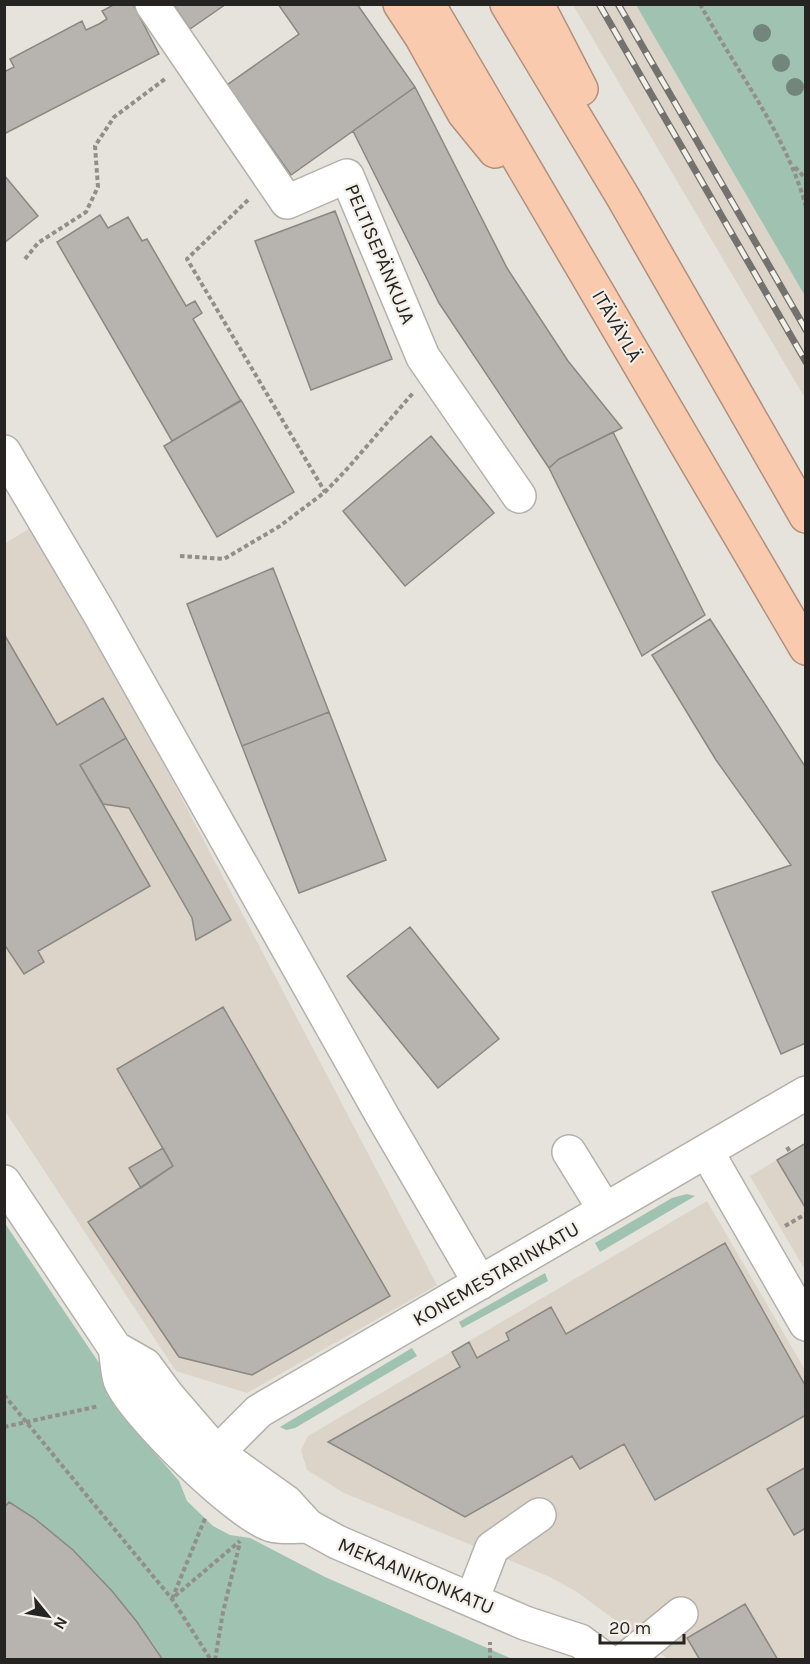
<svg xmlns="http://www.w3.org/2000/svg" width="810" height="1664" viewBox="0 0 810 1664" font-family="Karla,sans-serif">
	<rect width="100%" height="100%" fill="#e6e2dc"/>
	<path fill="#dcd4c9" d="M573,5H636L805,296V398Z
		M32,527L127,694L437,1285L247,1393L176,1371L5,1111L4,544Z
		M805,1143V1270L750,1176Z
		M707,1201L805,1370V1659H668L577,1592L550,1577L344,1493L307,1470L301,1450L308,1436Z"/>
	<path fill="#9fc2b1" d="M636,5H805V296Z
		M687,1194L695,1196L600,1252L595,1243L672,1198Z
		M4,1222L116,1388L109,1393L115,1407L179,1481L187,1501L213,1526L230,1535L250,1538L325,1577L512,1659H163C138,1619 107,1587 73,1555C52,1535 33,1517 9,1502L5,1508Z
		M545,1273L548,1281L462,1328L459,1322Z
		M412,1348L417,1356L295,1428L286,1430L280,1427Z"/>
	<path fill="#b7b3ae" stroke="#8b8782" stroke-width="1.5" d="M115,4H133L159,54L4,134V72L14,67L10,59L82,21L86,30L99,24L107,19L102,11Z
		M173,4H226L190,29Z
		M278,4H357L415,87L291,175L227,85L299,34Z
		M415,87L507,268L568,361L622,428L559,459L549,468L439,303L353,131Z
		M4,175L38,216L4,243Z
		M335,211L392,359L311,390L255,241Z
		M100,215L108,228L128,217L142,241L147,239L186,306L195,301L202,313L193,319L241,401L172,441L57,242Z
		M241,400L294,492L217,537L164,446Z
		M613,432L705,615L642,656L549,468L559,459Z
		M431,436L494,513L405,586L343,511Z
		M273,568L329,712L242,746L187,604Z
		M710,619L806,768V1043L781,1054L712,892L791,865L716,760L652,655Z
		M4,634L57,725L103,698L126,738L80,765L150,886L38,951L44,962L24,974L4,944Z
		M329,712L386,860L299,893L242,746Z
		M126,738L231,920L196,940L192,918L129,808L103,804L80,765Z
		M410,927L499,1039L438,1088L347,976Z
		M223,1007L390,1296L252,1375L179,1357L88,1222L173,1166L117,1069Z
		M806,1143V1209L777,1160Z
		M163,1148L173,1166L141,1188L129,1168Z
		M725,1243L806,1387V1415L655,1500L624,1444L580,1469L572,1456L465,1517L328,1442L460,1367L452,1352L469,1342L477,1358L509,1340L506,1333L551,1307L566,1334Z
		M806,1467V1528L794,1535L767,1489Z
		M9,1502L34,1518L73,1550L112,1591L137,1622L163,1660H4V1508Z
		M745,1604L778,1660H700L687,1638Z"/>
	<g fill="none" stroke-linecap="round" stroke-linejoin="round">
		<g stroke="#b4b1ab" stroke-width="36">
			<path id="minor" d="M152,4L287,202L347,176L423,357L519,496
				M4,452L98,611L383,1117L480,1283
				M569,1152L605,1210
				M707,1152L806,1324
				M4,1182L115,1348C117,1358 117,1370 120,1380C131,1411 240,1517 272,1525C283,1528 297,1526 308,1526
				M115,1348L145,1365L167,1395L204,1438L233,1464L286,1502L308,1526L337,1542L525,1623L580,1641L606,1660
				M204,1475L230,1440L259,1411L806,1093
				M472,1600L492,1548L539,1515
				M625,1660L681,1614"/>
		</g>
		<g stroke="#b0907d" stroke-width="36">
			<path id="highway" d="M400,4L421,36L464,113L495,151
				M428,4L806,648
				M507,4L623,197L806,516
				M537,4L581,89"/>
		</g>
		<path stroke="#928f8a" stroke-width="4" stroke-dasharray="4.5 3" stroke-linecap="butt" d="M700,4C736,71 786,133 806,207
			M795,167L806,179
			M248,200L187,259L325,492
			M25,259L38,243L86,212L98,187L95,146L114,117L165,79
			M180,556L224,559L280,526L325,492L347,469L413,393
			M787,1147L790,1152
			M785,1226L806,1214
			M4,1395L172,1599L211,1660
			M4,1427L99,1406
			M175,1596L240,1541
			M172,1599L206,1516
			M215,1660L223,1612L240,1542
			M490,1660V1642"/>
		<use href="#minor" stroke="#fff" stroke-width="33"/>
		<use href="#highway" stroke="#facaae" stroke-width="33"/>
		<g stroke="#74726e" stroke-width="7">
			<path id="rail" d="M599,4L806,362
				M618,4L806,330"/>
		</g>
		<use href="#rail" stroke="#f3efe9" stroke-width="4.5" stroke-dasharray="14" stroke-linecap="butt"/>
	</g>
	<g fill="#72867b">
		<circle cx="762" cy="33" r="9"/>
		<circle cx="781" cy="63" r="9"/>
		<circle cx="795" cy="87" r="9"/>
	</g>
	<g text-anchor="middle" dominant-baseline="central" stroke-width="4.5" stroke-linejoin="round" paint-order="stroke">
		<g font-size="20" fill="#262422" stroke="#f3efe9">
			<text transform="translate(380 254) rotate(67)">PELTISEPÄNKUJA</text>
			<text transform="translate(617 326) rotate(60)">ITÄVÄYLÄ</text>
			<text transform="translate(496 1274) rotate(-30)">KONEMESTARINKATU</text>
			<text transform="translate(416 1576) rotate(23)">MEKAANIKONKATU</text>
		</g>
	</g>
	<rect width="810" height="1664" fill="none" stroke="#262422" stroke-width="12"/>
	<g transform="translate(48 1616) rotate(120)" stroke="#f3efe9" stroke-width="4.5" paint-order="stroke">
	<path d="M0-4.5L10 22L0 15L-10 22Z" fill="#262422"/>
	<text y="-9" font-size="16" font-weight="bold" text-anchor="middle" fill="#262422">N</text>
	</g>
	<path d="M600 1634v9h84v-9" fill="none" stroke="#262422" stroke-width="3"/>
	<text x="609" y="1634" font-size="18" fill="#262422" stroke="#f3efe9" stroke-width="4.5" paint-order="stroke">20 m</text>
</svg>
